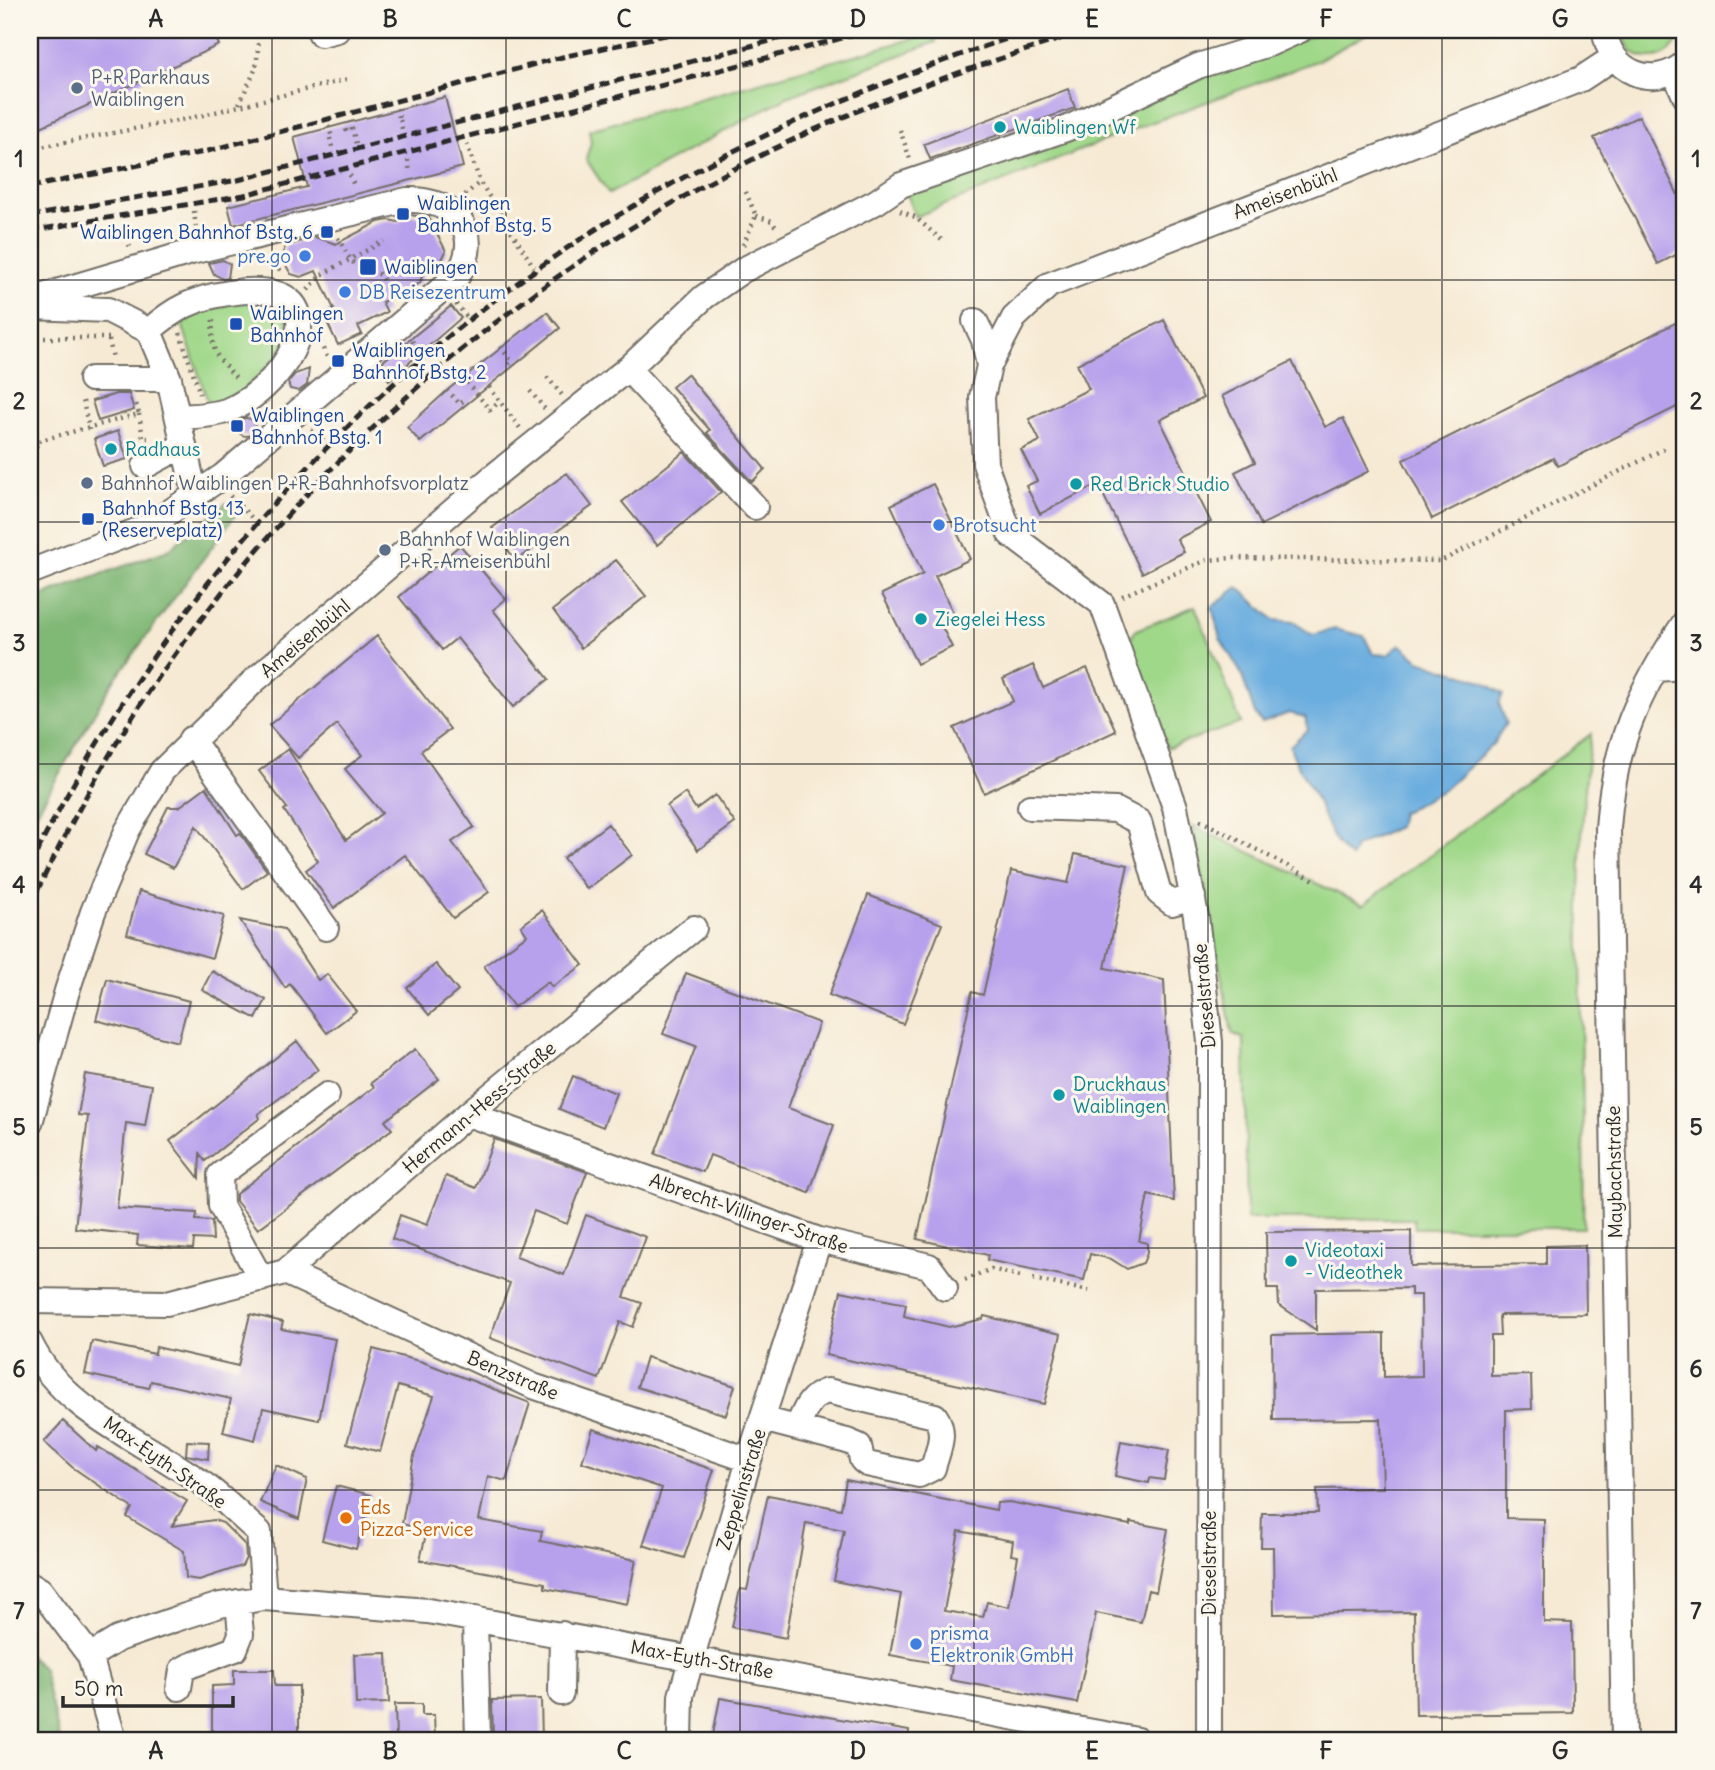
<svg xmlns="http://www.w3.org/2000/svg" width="1715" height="1770" viewBox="0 0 1715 1770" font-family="Delius,sans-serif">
	<rect width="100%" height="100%" fill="#fbf7ec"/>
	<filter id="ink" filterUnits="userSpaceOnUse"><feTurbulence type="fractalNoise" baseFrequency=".0143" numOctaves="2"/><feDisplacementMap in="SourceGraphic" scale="14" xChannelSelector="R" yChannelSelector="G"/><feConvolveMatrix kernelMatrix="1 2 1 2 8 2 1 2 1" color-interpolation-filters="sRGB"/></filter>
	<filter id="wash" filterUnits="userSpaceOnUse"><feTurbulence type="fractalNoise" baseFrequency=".00686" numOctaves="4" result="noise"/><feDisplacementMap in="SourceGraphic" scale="28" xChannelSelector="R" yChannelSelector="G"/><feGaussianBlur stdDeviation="1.57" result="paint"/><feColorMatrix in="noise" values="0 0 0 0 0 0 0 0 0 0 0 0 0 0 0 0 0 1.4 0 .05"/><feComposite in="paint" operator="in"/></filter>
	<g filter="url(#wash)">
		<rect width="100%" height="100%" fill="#f6ead4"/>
		<path fill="#a0d88a" stroke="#66825a" stroke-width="2" d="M1323,30H1374L1319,60L1118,135L915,217L906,190C1004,174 1110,111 1203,74C1243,59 1285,49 1323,30Z
			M1624,30H1680C1677,67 1624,68 1624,30Z
			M933,33L936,42L787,97L609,194L586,159L591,142L589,130Z
			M251,296L283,308L292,339C269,364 244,401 209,405L180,318Z
			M1195,606L1241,723L1167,748L1130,642L1134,631Z
			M1591,734C1569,897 1587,1064 1583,1228H1415L1414,1219H1247L1244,1039L1232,1033L1193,826L1363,905Z"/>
		<path fill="#80b876" stroke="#567250" stroke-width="2" d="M226,503L237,513L112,683L30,824V600L168,550Z
			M30,1656L43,1669L60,1740H30Z"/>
		<path fill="#6baddf" stroke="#4b6c85" stroke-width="2" d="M1238,587L1274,620L1293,622L1313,635L1335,629L1364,636L1373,654L1388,655L1400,644L1420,661L1482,681L1503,694L1499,703L1506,723L1493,744L1445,789L1401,813L1398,827L1355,847L1351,858C1329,841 1325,815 1312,791C1303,775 1295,764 1290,746L1308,729L1305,717L1289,713L1262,723L1255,714L1241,673L1220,638L1212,607Z"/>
		<g id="blocks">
			<path fill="#b8a1ec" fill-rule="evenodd" d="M30,30H212L219,45L30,132Z
				M1068,89L1075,108L930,159L924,144Z
				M445,97L463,167L233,225L228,206L307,187L294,137Z
				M1639,116L1685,209V239L1679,242L1682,252L1658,264L1594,138Z
				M410,215L429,218L446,251L441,262L423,272L420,283L382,302L387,312L358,326L362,334L338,345L323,314L334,309L316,271L301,277L291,274L282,259L285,246L315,237L336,244L378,222L389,220L398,222Z
				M223,260L230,264L228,278L223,279L214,274L209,263Z
				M451,306L461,318L389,380L377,366Z
				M547,312L560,328L420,442L407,427L450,388Z
				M1685,318V403L1558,466L1553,458L1432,519L1403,460Z
				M1164,320L1203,398L1160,420L1211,522L1177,539L1184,552L1142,573L1098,484L1040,514L1026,486L1037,481L1021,450L1040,441L1029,419L1089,389L1077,364Z
				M1292,361L1325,427L1343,418L1369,471L1261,525L1235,472L1255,462L1222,396Z
				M309,369L307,385L299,391L290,389L288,382L295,374Z
				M687,374L765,469L752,482L707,433L710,430L672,387Z
				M116,394H129L134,410L98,421L92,401Z
				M237 427a9 9 0 1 1 18 0a9 9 0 1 1-18 0Z
				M118,431L127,459L103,466L94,439Z
				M684,452L721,492L657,545L622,502Z
				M567,473L592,506L516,561L492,528Z
				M933,484L970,559L935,576L955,616L940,623L952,647L917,664L882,594L923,574L891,505Z
				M460,545L506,599L493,610L549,679L513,707L457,638L442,650L399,597Z
				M616,560L646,596L581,648L553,610Z
				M377,636L450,729L421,751L474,827L452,842L489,892L453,918L405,855L334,908L306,870L318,861L284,810L287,808L259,771L288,749L346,840L382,813L345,769L362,755L337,724L298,758L269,725Z
				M1033,665L1043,688L1087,668L1116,731L984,793L954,728L1013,701L1003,679Z
				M206,787L237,835L240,833L267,871L243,889L196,826L173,868L144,854L168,807H179Z
				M685,793L696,809L715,795L735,823L698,850L667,806Z
				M608,824L632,855L587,889L563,858Z
				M1075,854L1128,865L1105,968L1164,980L1174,1201L1148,1195L1139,1241L1147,1243V1253L1143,1263L1127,1269L1111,1259L1090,1254L1084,1280L987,1260L988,1255L917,1239L972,992L983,995L1011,871L1068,883Z
				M139,891L224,916L212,958L127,934Z
				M868,895L942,924L903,1024L829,995Z
				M542,910L583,965L552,987L548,982L514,1007L484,966L527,935L521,926Z
				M240,920L284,929L318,980L327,974L356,1011L327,1033L290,984L285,988Z
				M436,964L458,991L429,1015L407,988Z
				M212,971L266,1000L256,1019L202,990Z
				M686,973L819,1023L788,1108L834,1125L809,1193L710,1155L703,1172L655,1154L696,1046L663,1034Z
				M107,979L189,1001L178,1042L96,1020Z
				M297,1041L318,1070L258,1114L260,1118L205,1161L200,1154L199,1178L170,1141Z
				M415,1049L439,1079L385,1121L392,1129L258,1229L236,1201V1194L374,1087L371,1083Z
				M85,1074L152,1085L145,1126L126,1123L117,1208L197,1213L196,1220L212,1221L213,1240L194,1239L193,1249L137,1245L138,1235L75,1228L88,1116L78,1115Z
				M573,1076L616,1093L603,1127L559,1109Z
				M494,1139L587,1172L567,1224L534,1211L516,1257L564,1275L586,1215L646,1237L624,1297L642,1303L633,1327L620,1322L599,1379L490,1338L510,1283L392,1239L400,1215L427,1225L446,1176L476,1188Z
				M1411,1231V1266L1546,1264V1246L1585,1245L1586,1314L1499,1315L1500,1336H1491V1376L1531,1375L1532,1409L1506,1410V1518L1544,1519V1622L1572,1623L1573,1713L1416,1715L1414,1612L1274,1614L1273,1547H1261L1262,1513H1318L1317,1489L1383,1488L1381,1419L1273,1420L1272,1335L1384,1333V1377L1422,1376L1421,1295H1411V1288L1316,1289V1330L1279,1305L1278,1289H1267L1266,1232Z
				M841,1291L906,1304L904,1316L949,1327L983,1319L984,1316L1061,1334L1044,1404L826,1355Z
				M250,1314L283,1322L281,1329L335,1339L319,1420L263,1408L255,1440L223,1432L231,1399L151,1381L149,1388L85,1374L92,1341L155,1354L156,1347L238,1366Z
				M373,1349L423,1362L530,1403L506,1481L488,1476L479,1520L542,1531L540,1541L636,1560L627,1604L545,1588V1583L420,1560L427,1530L402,1524L414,1456L434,1396L398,1386L380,1452L347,1443Z
				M646,1357L735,1386L726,1415L637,1387Z
				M63,1421L96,1451L98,1447L187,1501L172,1526L214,1520L223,1523L245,1545L246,1558L242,1566L199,1580L186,1578L184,1551L127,1517L132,1508L72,1467L44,1442Z
				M593,1429L714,1470L684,1558L643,1545L662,1488L582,1462Z
				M187,1441L209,1442L208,1459L186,1455Z
				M1121,1441L1169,1450L1164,1480L1150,1478L1149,1483L1115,1476Z
				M276,1465L307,1479L299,1519L260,1502Z
				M846,1480L996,1510L997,1503L1009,1502L1130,1525V1522L1168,1529L1156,1592L1148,1590L1141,1622L1096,1613L1077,1703L950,1680L952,1666L890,1655L901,1594L834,1581L844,1530L806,1523L786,1638L732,1627L740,1589L747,1590L768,1495L841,1509ZM959,1531L1013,1541L1011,1555L1018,1556L1009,1607L987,1602L983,1617L944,1611Z
				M336,1486L371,1495L356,1549L322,1540Z
				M387,1653L389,1703L356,1704L354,1654Z
				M234,1670H274L275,1686H299V1740H212V1686L234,1685Z
				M720,1698L909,1731L908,1740H712Z
				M541,1699L542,1740H493L492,1700Z
				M395,1704H422V1715H434L435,1740H396Z"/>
		</g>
	</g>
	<g filter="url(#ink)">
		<use href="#blocks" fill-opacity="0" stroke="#726e66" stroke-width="2"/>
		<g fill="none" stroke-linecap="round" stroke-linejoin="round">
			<g stroke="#726e66" stroke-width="28">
				<path id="minor" d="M319,30L321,34L337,30
					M1605,30C1608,72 1653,91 1685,63
					M1674,71L1685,96
					M30,303L40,297L191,252L407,200C453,198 485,231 458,275L223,476L195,495L149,526L30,572
					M30,307L108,310L149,331L169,379L195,495
					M975,321L984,340L989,366L982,397L985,464L1010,534L1102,604L1175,807L1196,916L1210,1042L1209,1740
					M149,331C174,308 195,298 229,293C349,274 293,386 226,411C210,416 194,416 178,417
					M989,366L1014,318L1049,285L1581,79L1613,58
					M628,369L755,507
					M91,379H169
					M145,466L184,445
					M1656,669L1685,667
					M191,739L326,928
					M1030,807L1116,810L1139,822L1159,893L1172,903L1193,897
					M468,1114L819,1240L929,1266L945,1288
					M30,1123L67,991L93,912L127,831L162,771L256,679L494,476L631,366L704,297L743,270L876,202L901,185L1066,129L1198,66L1269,44L1300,30
					M285,1272L533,1386L749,1460
					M261,1279L221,1206L220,1175L327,1095
					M30,1301L167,1303L285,1272L468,1114L694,928
					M30,1343C64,1414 146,1441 206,1486C225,1500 241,1517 259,1532L264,1598
					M762,1419L847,1441L859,1446L862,1460L867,1464L919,1475L933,1468C938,1450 947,1433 935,1416L827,1391C808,1397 805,1411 797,1428
					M30,1584L40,1590L90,1656L114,1740
					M475,1619L478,1740
					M90,1656L118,1639L179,1618L220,1605L264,1598L428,1611L1137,1740
					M179,1688L182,1670L189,1666L235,1649L241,1634L238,1602
					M561,1693L562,1634
					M680,1740L681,1696L692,1657L749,1460L819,1240
					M1624,1740L1608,828C1614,743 1638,692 1685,622"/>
			</g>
			<path stroke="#726e66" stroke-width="4.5" stroke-dasharray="2 5" stroke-linecap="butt" d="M239,104L256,68L260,30
				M398,108L399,120
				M400,120L403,133
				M350,121L356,144
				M328,126L332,137
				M346,129L347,134
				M900,130L910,159
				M330,138L333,151
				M467,144L480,182L534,267
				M30,149L191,118L348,79
				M408,160L410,172
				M350,175L354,186
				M465,195L480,182
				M194,211L196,229
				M900,211L915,217L945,243
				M756,216L772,221L777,229
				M126,224L130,249
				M338,238L352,262L381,275L394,301
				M743,245L756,216L745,190
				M273,256L281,273
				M308,290L321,275L384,241
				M456,304L467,317
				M213,320C210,356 218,357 239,381
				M180,333L200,394
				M30,338H110
				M109,340L113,358
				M412,341L422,354
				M320,342L328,359
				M500,347L512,361L509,364
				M463,377L490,410L500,401
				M547,377L562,395
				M489,387L520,428
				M447,390L460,404L463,401
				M530,391L545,409
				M83,401L89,430
				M139,414L143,438H148
				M311,430L326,441
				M30,443L38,441
				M30,467L38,441L139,414L135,400
				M230,496L253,519
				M1122,596L1207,560L1232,558L1441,561L1666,448
				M1200,820L1314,880
				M1033,1279L1089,1291
				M965,1280L991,1269L1024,1277"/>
			<use href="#minor" stroke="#fff" stroke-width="24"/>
			<path stroke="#2b2b2b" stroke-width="5" stroke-dasharray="10 5" stroke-linecap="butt" d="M30,187L204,152L566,56L690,30
				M30,216L238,180L812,30
				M30,231L244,195L873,30
				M30,866C155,612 349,389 587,235C724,146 878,80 1034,30
				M30,905C73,818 118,732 176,653C351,411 594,218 872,105C942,77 1015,54 1087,30"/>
		</g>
	</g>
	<path fill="none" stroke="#2b2b2b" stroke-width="2" stroke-opacity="0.55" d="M272,30V1740M506,30V1740M740,30V1740M974,30V1740M1208,30V1740M1442,30V1740M30,280H1685M30,522H1685M30,764H1685M30,1006H1685M30,1248H1685M30,1490H1685"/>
	<g fill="#5c6f8a" stroke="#fbf7ec" stroke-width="2.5">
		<circle cx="77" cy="88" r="7"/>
		<circle cx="87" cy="483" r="7"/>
		<circle cx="385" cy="550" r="7"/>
	</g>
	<g fill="#0f9aa8" stroke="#fbf7ec" stroke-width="2.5">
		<circle cx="1000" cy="127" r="7"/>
		<circle cx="111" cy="449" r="7"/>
		<circle cx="1076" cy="484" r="7"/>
		<circle cx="921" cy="619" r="7"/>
		<circle cx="1059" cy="1095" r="7"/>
		<circle cx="1291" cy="1261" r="7"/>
	</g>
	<g fill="#1a4fb4" stroke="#fbf7ec" stroke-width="2.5">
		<rect x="396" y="207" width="14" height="14" rx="3.5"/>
		<rect x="320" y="225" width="14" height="14" rx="3.5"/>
		<rect x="359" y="258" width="18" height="18" rx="3.5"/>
		<rect x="229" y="317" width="14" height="14" rx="3.5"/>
		<rect x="331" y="354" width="14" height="14" rx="3.5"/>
		<rect x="230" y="419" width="14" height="14" rx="3.5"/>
		<rect x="81" y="512" width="14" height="14" rx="3.5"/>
	</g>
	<g fill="#3f7fe0" stroke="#fbf7ec" stroke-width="2.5">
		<circle cx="305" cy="256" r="7"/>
		<circle cx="345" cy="292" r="7"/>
		<circle cx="939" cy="525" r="7"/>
		<circle cx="916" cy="1644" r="7"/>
	</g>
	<circle fill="#e8710a" stroke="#fbf7ec" stroke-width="2.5" cx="346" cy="1518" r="7"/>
	<g text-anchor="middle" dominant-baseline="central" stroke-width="6" stroke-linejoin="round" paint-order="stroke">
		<g font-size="19" fill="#4e5e75" stroke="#fbf7ec" text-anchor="start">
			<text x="91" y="77">P+R Parkhaus<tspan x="91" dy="22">Waiblingen</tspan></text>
			<text x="101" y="483">Bahnhof Waiblingen P+R-Bahnhofsvorplatz</text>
			<text x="399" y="539">Bahnhof Waiblingen<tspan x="399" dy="22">P+R-Ameisenbühl</tspan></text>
		</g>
		<g font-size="19" fill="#0d838f" stroke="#fbf7ec" text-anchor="start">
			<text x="1014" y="127">Waiblingen Wf</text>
			<text x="125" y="449">Radhaus</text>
			<text x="1090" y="484">Red Brick Studio</text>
			<text x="935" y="619">Ziegelei Hess</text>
			<text x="1073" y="1084">Druckhaus<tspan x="1073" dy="22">Waiblingen</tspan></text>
			<text x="1305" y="1250">Videotaxi<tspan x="1305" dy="22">- Videothek</tspan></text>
		</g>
		<g font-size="19" fill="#2b2b2b" stroke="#fbf7ec">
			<text transform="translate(1285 193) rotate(-21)">Ameisenbühl</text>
			<text transform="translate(305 638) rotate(-40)">Ameisenbühl</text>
			<text transform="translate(1204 996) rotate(-95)">Dieselstraße</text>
			<text transform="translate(479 1107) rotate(-40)">Hermann-Hess-Straße</text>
			<text transform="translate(1614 1172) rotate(-91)">Maybachstraße</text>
			<text transform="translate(749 1213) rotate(19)">Albrecht-Villinger-Straße</text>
			<text transform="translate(513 1375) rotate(23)">Benzstraße</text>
			<text transform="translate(165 1462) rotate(35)">Max-Eyth-Straße</text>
			<text transform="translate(741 1489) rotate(-73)">Zeppelinstraße</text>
			<text transform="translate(1209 1563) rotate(-90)">Dieselstraße</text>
			<text transform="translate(702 1659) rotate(10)">Max-Eyth-Straße</text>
		</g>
		<g font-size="19" fill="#164399" stroke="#fbf7ec" text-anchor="start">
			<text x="417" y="203">Waiblingen<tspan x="417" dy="22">Bahnhof Bstg. 5</tspan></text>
			<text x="313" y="232" text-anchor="end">Waiblingen Bahnhof Bstg. 6</text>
			<text x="384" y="267">Waiblingen</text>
			<text x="250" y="313">Waiblingen<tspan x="250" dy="22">Bahnhof</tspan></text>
			<text x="352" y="350">Waiblingen<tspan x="352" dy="22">Bahnhof Bstg. 2</tspan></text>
			<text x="251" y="415">Waiblingen<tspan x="251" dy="22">Bahnhof Bstg. 1</tspan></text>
			<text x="102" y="508">Bahnhof Bstg. 13<tspan x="102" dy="22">(Reserveplatz)</tspan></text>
		</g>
		<g font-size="19" fill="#366cbe" stroke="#fbf7ec" text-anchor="start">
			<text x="291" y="256" text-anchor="end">pre.go</text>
			<text x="359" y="292">DB Reisezentrum</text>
			<text x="953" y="525">Brotsucht</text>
			<text x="930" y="1633">prisma<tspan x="930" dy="22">Elektronik GmbH</tspan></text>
		</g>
		<g font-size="19" fill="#c56008" stroke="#fbf7ec" text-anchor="start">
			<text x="360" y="1507">Eds<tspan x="360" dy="22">Pizza-Service</tspan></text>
		</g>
	</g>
	<rect width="1715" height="1770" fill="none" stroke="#fbf7ec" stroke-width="77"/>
	<path d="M63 1696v10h170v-10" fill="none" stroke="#2b2b2b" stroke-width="3.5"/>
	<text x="74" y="1696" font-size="21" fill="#2b2b2b" stroke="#fbf7ec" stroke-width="5" paint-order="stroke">50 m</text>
	<rect x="38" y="38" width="1638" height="1694" fill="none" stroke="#2b2b2b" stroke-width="2.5"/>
	<g font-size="23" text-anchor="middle" font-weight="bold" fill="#2b2b2b">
		<text x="156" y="27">A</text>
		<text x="390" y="27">B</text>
		<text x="624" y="27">C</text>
		<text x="858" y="27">D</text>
		<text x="1092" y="27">E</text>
		<text x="1326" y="27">F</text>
		<text x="1560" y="27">G</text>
		<text x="19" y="167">1</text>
		<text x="1696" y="167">1</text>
		<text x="19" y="409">2</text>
		<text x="1696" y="409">2</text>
		<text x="19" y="651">3</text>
		<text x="1696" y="651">3</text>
		<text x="19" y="893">4</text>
		<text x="1696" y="893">4</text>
		<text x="19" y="1135">5</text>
		<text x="1696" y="1135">5</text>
		<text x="19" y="1377">6</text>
		<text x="1696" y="1377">6</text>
		<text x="19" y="1619">7</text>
		<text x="1696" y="1619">7</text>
		<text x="156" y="1759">A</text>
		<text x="390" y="1759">B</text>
		<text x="624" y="1759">C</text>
		<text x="858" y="1759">D</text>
		<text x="1092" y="1759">E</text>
		<text x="1326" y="1759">F</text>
		<text x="1560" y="1759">G</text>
	</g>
</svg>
